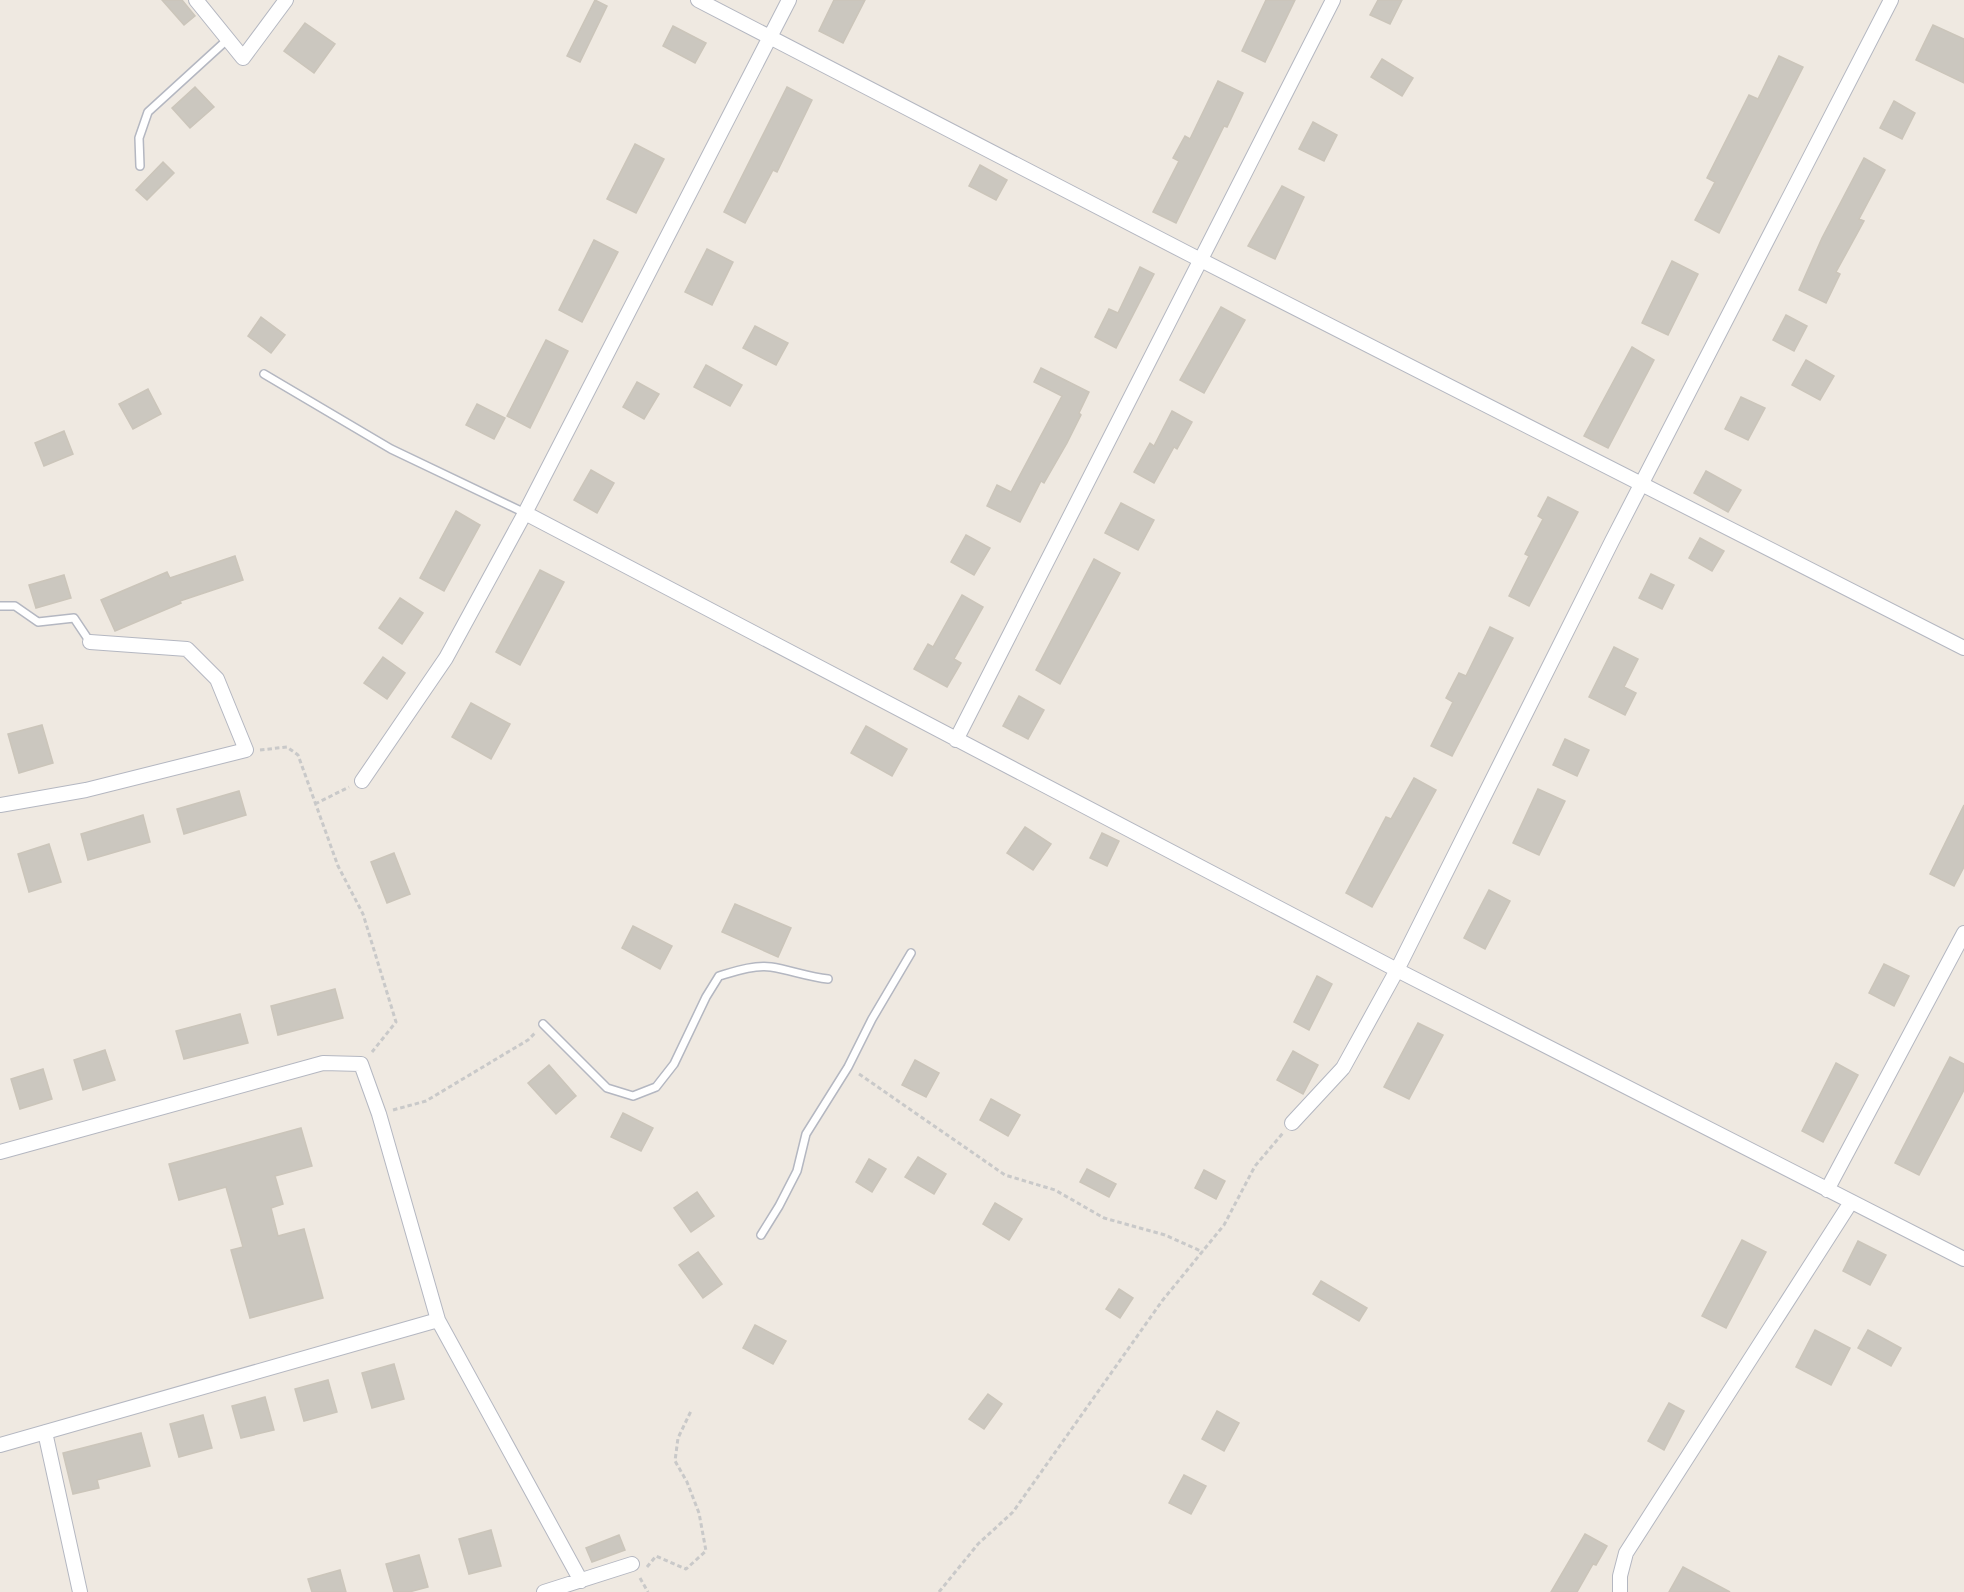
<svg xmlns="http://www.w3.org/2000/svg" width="1964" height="1592" viewBox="0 0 1964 1592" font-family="Quicksand,sans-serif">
	<rect width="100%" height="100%" fill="#efe9e1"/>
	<path fill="#cbc7bf" stroke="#cbc5ba" stroke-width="1.5" d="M162,0H182L195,16L184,25Z
		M595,0L607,6L580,62L567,56Z
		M834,0H865L843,43L819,31Z
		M1266,0H1295L1265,62L1242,51Z
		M1378,0H1402L1390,24L1370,15Z
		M305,23L335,44L314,73L284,51Z
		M1933,25L1964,39V83L1916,60Z
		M673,26L706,43L695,63L663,46Z
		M1779,56L1803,67L1719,233L1695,220L1715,182L1707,178L1749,95L1758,99Z
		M1382,59L1413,78L1402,96L1371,77Z
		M1218,81L1243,93L1227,127L1224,126L1176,223L1153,212L1179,161L1173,158L1185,136L1190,139Z
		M195,87L214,107L190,128L172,108Z
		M787,87L812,100L777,172L773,170L745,223L724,212Z
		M1894,101L1915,113L1902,139L1880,128Z
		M1313,122L1337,135L1324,161L1299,149Z
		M635,144L664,159L636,213L607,199Z
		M1864,158L1885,170L1859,219L1864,221L1836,272L1840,274L1826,303L1799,290L1822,238Z
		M163,162L174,173L147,200L136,190Z
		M980,165L1007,180L996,200L969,186Z
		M1282,186L1304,197L1275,259L1248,246Z
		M594,240L618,252L582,322L559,310Z
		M707,249L733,262L712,305L685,292Z
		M1672,261L1698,274L1668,335L1642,323Z
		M1140,267L1154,274L1116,348L1095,337L1109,309L1118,313Z
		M1221,307L1245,320L1204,393L1180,380Z
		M1786,315L1807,326L1794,351L1773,340Z
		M261,317L285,335L271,353L248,336Z
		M755,326L788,343L776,365L743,348Z
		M546,340L568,351L530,428L507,416Z
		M1632,347L1654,360L1608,448L1584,436Z
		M1806,360L1834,376L1820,400L1792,385Z
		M706,365L742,385L730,406L694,387Z
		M1041,368L1089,392L1079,413L1081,415L1067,443L1044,483L1041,481L1020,522L987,506L997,485L1011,492L1062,396L1034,382Z
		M637,382L659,394L644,419L623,407Z
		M148,389L161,414L133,429L119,404Z
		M1741,397L1765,408L1748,440L1725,429Z
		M477,404L505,418L494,439L466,425Z
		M1172,411L1192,422L1177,449L1174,447L1154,483L1134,472L1150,443L1154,446Z
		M64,431L73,454L44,466L35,443Z
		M591,470L614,483L597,513L574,500Z
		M1706,471L1741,490L1728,512L1694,493Z
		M1548,497L1578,512L1529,606L1509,596L1529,556L1525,554L1543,519L1538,516Z
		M1121,503L1154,520L1138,550L1105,533Z
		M456,511L480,525L444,591L420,578Z
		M966,535L990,548L974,575L951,562Z
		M1700,538L1724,551L1712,571L1689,558Z
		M235,556L243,580L180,601L181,603L115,631L101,600L167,572L170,578Z
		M1094,559L1120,573L1060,684L1036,670Z
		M540,570L564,582L520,665L496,652Z
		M1651,574L1674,585L1662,609L1639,598Z
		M64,575L71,598L36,608L29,585Z
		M962,595L983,607L954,659L961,663L947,687L914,669L928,644L933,647Z
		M400,598L423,613L402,644L379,628Z
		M1490,627L1513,638L1452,756L1431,746L1453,702L1446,698L1459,673L1466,676Z
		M1614,647L1638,659L1624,687L1636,693L1625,715L1589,697Z
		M383,657L405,673L387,699L364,683Z
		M1019,696L1044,710L1028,739L1003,726Z
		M471,703L510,724L491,759L452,737Z
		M42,725L53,763L19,773L8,734Z
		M866,726L907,749L892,776L851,753Z
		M1565,739L1589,750L1577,776L1553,765Z
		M1414,778L1436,790L1372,907L1346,893L1386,817L1391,819Z
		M1538,789L1565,801L1539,855L1513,843Z
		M239,791L246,815L184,834L177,809Z
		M1964,805V867L1954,886L1930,874Z
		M143,815L150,842L88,860L81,834Z
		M1025,827L1051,844L1033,870L1007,853Z
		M1102,833L1119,841L1107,866L1090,858Z
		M49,844L61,882L29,892L18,854Z
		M394,853L410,894L387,903L371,862Z
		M1489,890L1510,901L1485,949L1464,938Z
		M735,904L791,928L778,957L722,932Z
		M633,926L672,946L660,969L622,948Z
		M1884,964L1909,976L1894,1006L1869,993Z
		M1317,976L1332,984L1309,1030L1294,1022Z
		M335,989L343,1018L278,1035L271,1006Z
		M240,1014L248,1043L184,1059L176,1031Z
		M1418,1023L1443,1035L1409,1099L1384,1087Z
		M105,1050L115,1080L83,1090L74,1060Z
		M1293,1051L1318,1065L1303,1094L1277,1080Z
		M1950,1057L1964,1064V1090L1919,1175L1895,1163Z
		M915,1060L939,1073L926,1097L902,1085Z
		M1836,1063L1858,1075L1823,1142L1802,1131Z
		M549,1065L576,1096L556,1114L528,1083Z
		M43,1069L52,1099L20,1109L11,1079Z
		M991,1099L1020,1115L1008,1136L980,1120Z
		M623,1113L653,1128L641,1151L611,1137Z
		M301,1128L312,1166L275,1176L283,1204L271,1208L278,1236L304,1229L323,1298L250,1318L231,1250L243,1247L226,1187L179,1200L169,1164Z
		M918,1157L946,1174L934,1194L905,1177Z
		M869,1159L886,1169L872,1192L856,1182Z
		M1087,1169L1116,1184L1109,1197L1080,1182Z
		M1204,1170L1225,1181L1216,1199L1195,1188Z
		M697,1192L714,1216L691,1232L674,1208Z
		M995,1203L1022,1219L1009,1240L983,1224Z
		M1742,1240L1766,1252L1726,1328L1702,1316Z
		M1858,1241L1886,1255L1870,1285L1843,1271Z
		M698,1252L722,1284L703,1298L679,1265Z
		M1321,1281L1367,1308L1359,1321L1313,1294Z
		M1119,1289L1133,1298L1120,1318L1106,1309Z
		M755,1325L786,1341L773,1364L743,1348Z
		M1815,1330L1850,1348L1831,1385L1796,1367Z
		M1868,1330L1901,1348L1891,1366L1858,1348Z
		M394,1364L404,1399L372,1408L362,1373Z
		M328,1380L337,1412L304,1421L295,1389Z
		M988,1394L1002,1404L984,1429L969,1419Z
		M265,1397L274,1430L241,1438L232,1406Z
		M1669,1403L1684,1411L1664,1450L1648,1441Z
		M1217,1411L1239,1423L1224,1451L1202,1439Z
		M203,1415L212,1448L179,1457L170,1424Z
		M141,1433L150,1466L97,1480L99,1488L73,1494L63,1453Z
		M1184,1475L1206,1486L1191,1514L1169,1503Z
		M491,1530L501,1566L469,1574L459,1539Z
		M1585,1534L1607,1546L1596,1565L1593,1564L1577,1592H1551Z
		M619,1535L625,1550L592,1562L586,1548Z
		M419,1555L428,1587L409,1592H394L386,1564Z
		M1683,1567L1730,1592H1669Z
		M340,1570L346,1592H312L308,1579Z"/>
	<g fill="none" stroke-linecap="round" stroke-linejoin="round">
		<g stroke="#b4b7c1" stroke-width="10">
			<path id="service" d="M140,166L139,138L148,112L228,39
				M264,374L391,449L525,513
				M0,606H15L38,622L74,618L90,642
				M543,1024L607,1088L633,1096L656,1087L674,1064L706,997L719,976C736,971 753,965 771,967C790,970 809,977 828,979
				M761,1235L779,1206L797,1171L806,1134L848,1067L872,1019L911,953"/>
		</g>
		<g stroke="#b4b7c1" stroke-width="16">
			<path id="minor" d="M196,0L243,58L286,0
				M698,0L1189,254L1964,648
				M525,513L1397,970L1964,1259
				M956,740L1333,0
				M362,781L446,658L525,513L789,0
				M0,805L86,790L246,750L217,679L187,649L90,642
				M1292,1123L1343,1068L1397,970L1612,541L1891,0
				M0,1152L323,1063L361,1064L379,1114L438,1320L581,1581
				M1827,1190L1964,933
				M45,1432L80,1592
				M0,1445L438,1320
				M544,1592L632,1564
				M1620,1592V1576L1626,1553L1851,1202"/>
		</g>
		<path stroke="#c9c9c9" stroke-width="3" stroke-dasharray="4.5 3" stroke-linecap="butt" d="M260,750L287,747L298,755L338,866L363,914L396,1022L372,1052
			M315,804L349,787
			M859,1074L1005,1175L1055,1190L1104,1218L1165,1235L1203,1252
			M393,1110L426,1101L528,1040L536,1032
			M647,1567L656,1556L686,1569L706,1551L699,1513L687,1482L675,1461L678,1438L691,1411
			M640,1578L648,1592
			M939,1592L978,1544L1013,1512L1162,1301L1224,1225L1255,1166L1283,1133"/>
		<use href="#service" stroke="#fff" stroke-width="7"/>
		<use href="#minor" stroke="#fff" stroke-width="14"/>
	</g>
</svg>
